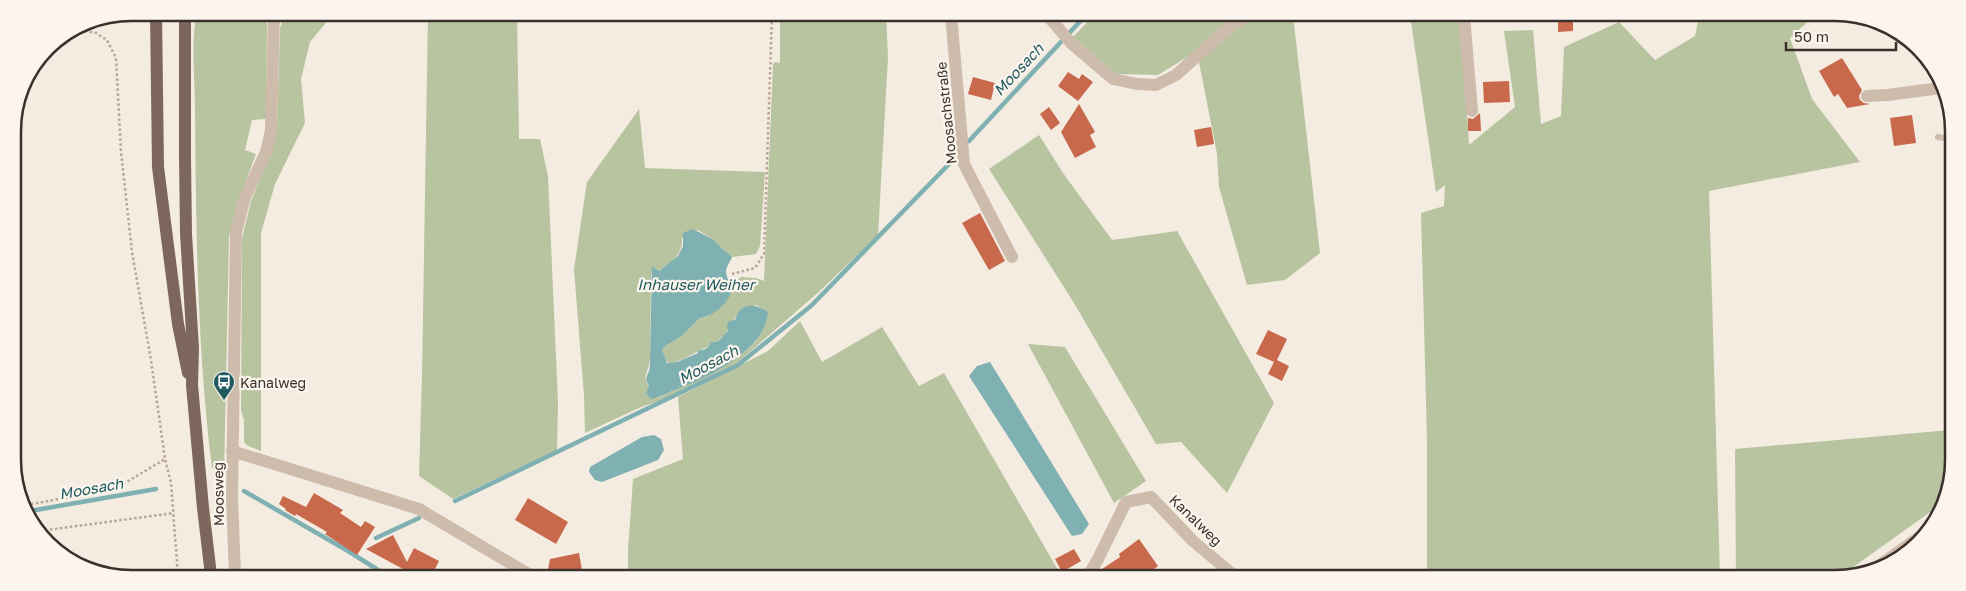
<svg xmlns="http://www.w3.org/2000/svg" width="1966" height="591" viewBox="0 0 1966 591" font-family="'Golos Text',sans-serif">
	<rect width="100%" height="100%" fill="#f4ebe1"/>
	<path fill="#b8c4a0" d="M198,13H264L267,25L266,119L252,120L245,150L256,154L237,205L229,237L224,478L212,468C197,348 196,227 195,107C195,86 190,29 198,13Z
		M285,13H334L310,42L301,79L305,123L275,184L261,233V451L248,446L244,442V420L241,411L242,238L251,201L273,146L277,127L280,28Z
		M428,13H517L519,139H540L548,176L558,402L557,450L453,499L419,476L422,376Z
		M780,14H886L888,58L878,235L821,290L736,364L662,400L641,407L585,433L584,396L574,269L587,182L639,109L645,168L765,172L760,246L756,254L732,257L712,239L698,230L682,238C683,255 671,263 658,271L653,267L651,278L650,359C649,366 648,368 646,375C643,382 654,392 657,398L716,371L739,357L755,342L768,312L756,305L736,316L725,335L721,337L717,342L683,359L670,364L665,360L662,350L666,344C680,339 689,329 700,318L707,317L730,295V286L741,277L756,278L764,281L773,64L775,62L780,63Z
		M1094,15H1293L1320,253L1285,280L1247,285L1219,187L1217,154L1199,62L1192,54L1158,75L1116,74L1073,37Z
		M1410,15L1461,16L1469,145L1515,107L1504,31L1533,30L1541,124L1561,116L1564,47L1619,22L1655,60L1695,36L1699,16H1814L1790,38L1812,99L1860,162L1709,191L1720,578L1427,577V439L1421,213L1444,206L1445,185L1436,192Z
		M1039,135L1063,173L1112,240L1177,231L1274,403L1227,493L1181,442L1156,444L1074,303L989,169Z
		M800,321L822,362L882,327L919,386L944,373L1062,577L628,576V550L633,479L683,459L678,397L768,351Z
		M1028,344L1065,347L1146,481L1114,503Z
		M1950,430V490L1940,505L1838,578H1736L1735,449Z"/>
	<path fill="#7fb0b2" d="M693,229L712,239L732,257C730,262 726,267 726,272C727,280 733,287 730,295C725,306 711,317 700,318C689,329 680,339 666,345L662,350L667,363L677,362L698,353V350C704,351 709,348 711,342H717L728,331L727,325L729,321L735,320C740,302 755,303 768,312C765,352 705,379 672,391C665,394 658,398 651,399L646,393L649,386C645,379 646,378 649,371C650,368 650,362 650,359L652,266L659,271L678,256L683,246V233Z
		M990,362L1089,524L1082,534L1072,536L969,376L977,366Z
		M654,435L661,439L664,450L658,460L602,482L595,480L589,472L590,467L642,437Z"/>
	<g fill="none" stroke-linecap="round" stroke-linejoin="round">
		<path stroke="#7fb0b2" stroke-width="4.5" d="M969,141L1086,15
			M244,491L348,551L386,575
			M455,501L738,365L812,305L950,163
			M30,511L156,489
			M376,538L419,518"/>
	</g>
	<path fill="#c8694b" d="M1558,16H1573V31L1558,32Z
		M1842,58L1862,90L1859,96L1860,100L1864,103L1870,104L1847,108L1838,94L1834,97L1819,71Z
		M1068,72L1079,79L1082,74L1093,82L1078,101L1058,86Z
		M973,77L995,83L991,100L968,94Z
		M1509,81L1510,102L1484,103L1483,82Z
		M1079,104L1095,132L1090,135L1096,147L1075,158L1061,132Z
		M1049,107L1060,123L1051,130L1040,114Z
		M1480,113L1481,131H1468V118L1473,119Z
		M1912,115L1916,143L1894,146L1890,118Z
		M1211,127L1214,144L1197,147L1194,130Z
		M980,213L1005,261L989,270L962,223Z
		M1268,330L1287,339L1277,360L1289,366L1282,381L1268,374L1274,362L1256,354Z
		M314,493L343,510L340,513L361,527L365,521L375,527L357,555L325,534L327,532L296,514L295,516L285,510L286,509L279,504L283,496L306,507Z
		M528,498L568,522L556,544L515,520Z
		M393,535L407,562L414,548L439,561L432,575H414L366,549Z
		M1139,539L1158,566L1143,577H1135L1131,571L1123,577H1108L1102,569L1120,557L1119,554Z
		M1074,549L1081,561L1062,572L1055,559Z
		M579,553L583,576L547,575L550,559Z"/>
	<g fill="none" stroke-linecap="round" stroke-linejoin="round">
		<path stroke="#b9a596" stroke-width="2.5" stroke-dasharray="2.5 2.5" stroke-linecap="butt" d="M75,29L96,33L107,40L116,58L121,152L132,252L151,360L165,459L171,483L178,575
			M732,274L755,268L764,254L772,14
			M26,505L115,489L165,459
			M40,531L174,513"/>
		<path stroke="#cdbbac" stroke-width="6" d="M1938,137L1951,139"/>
		<path stroke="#cdbbac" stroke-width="12" d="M951,14L964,164L1012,257
			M1047,15L1072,44L1113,79L1137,84L1156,85L1176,75L1233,24L1250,15
			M1464,16L1472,111
			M1867,96L1887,95L1941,88
			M232,451L419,509L530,575
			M1870,572L1921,536
			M235,575L232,498L236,232L245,197L266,152L271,131L274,13
			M1087,577L1097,561L1126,502L1151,497L1193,541L1236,577"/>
		<path stroke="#7d675c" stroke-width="12" d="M156,13L158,167L178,324L188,373
			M185,13V157L186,234L193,348L192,385L203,508L211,575"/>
	</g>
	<defs>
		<g id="bus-pin" transform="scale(1.125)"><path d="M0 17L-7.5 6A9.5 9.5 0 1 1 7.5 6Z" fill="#1f5a5e" stroke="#fbf5ee"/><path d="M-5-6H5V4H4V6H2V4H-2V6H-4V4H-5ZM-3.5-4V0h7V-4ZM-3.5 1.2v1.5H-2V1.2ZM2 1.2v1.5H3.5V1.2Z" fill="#fff"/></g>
	</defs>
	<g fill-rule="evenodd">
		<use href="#bus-pin" x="224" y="382"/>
	</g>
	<g text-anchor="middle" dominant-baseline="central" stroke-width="4.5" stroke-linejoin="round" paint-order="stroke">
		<g font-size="14" fill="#3b302b" stroke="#fbf5ee">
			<text transform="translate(946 113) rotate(-96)">Moosachstraße</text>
			<text transform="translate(218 494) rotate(-91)">Moosweg</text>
			<text transform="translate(1196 520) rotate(44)">Kanalweg</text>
		</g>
		<g font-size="14" fill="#3b302b" stroke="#fbf5ee" text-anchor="start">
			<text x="240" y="382">Kanalweg</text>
		</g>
		<g font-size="15" font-style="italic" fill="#1f5a5e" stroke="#fbf5ee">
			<text transform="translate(1018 69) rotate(-47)">Moosach</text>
			<text x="696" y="284">Inhauser Weiher</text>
			<text transform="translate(708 364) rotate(-28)">Moosach</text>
			<text transform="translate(91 488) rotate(-10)">Moosach</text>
		</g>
	</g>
	<path d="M0 0H1966V591H0ZM131 21H1835A110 110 0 0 1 1945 131V460A110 110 0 0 1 1835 570H131A110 110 0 0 1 21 460V131A110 110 0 0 1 131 21Z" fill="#fbf5ee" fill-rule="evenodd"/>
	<path fill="none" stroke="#3b302b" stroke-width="2.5" d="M131 21H1835A110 110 0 0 1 1945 131V460A110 110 0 0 1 1835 570H131A110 110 0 0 1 21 460V131A110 110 0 0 1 131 21Z"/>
	<path d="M1786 42v8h110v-8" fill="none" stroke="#3b302b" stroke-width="2.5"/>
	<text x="1794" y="42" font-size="15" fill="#3b302b" stroke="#fbf5ee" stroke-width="4" paint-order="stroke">50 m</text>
</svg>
